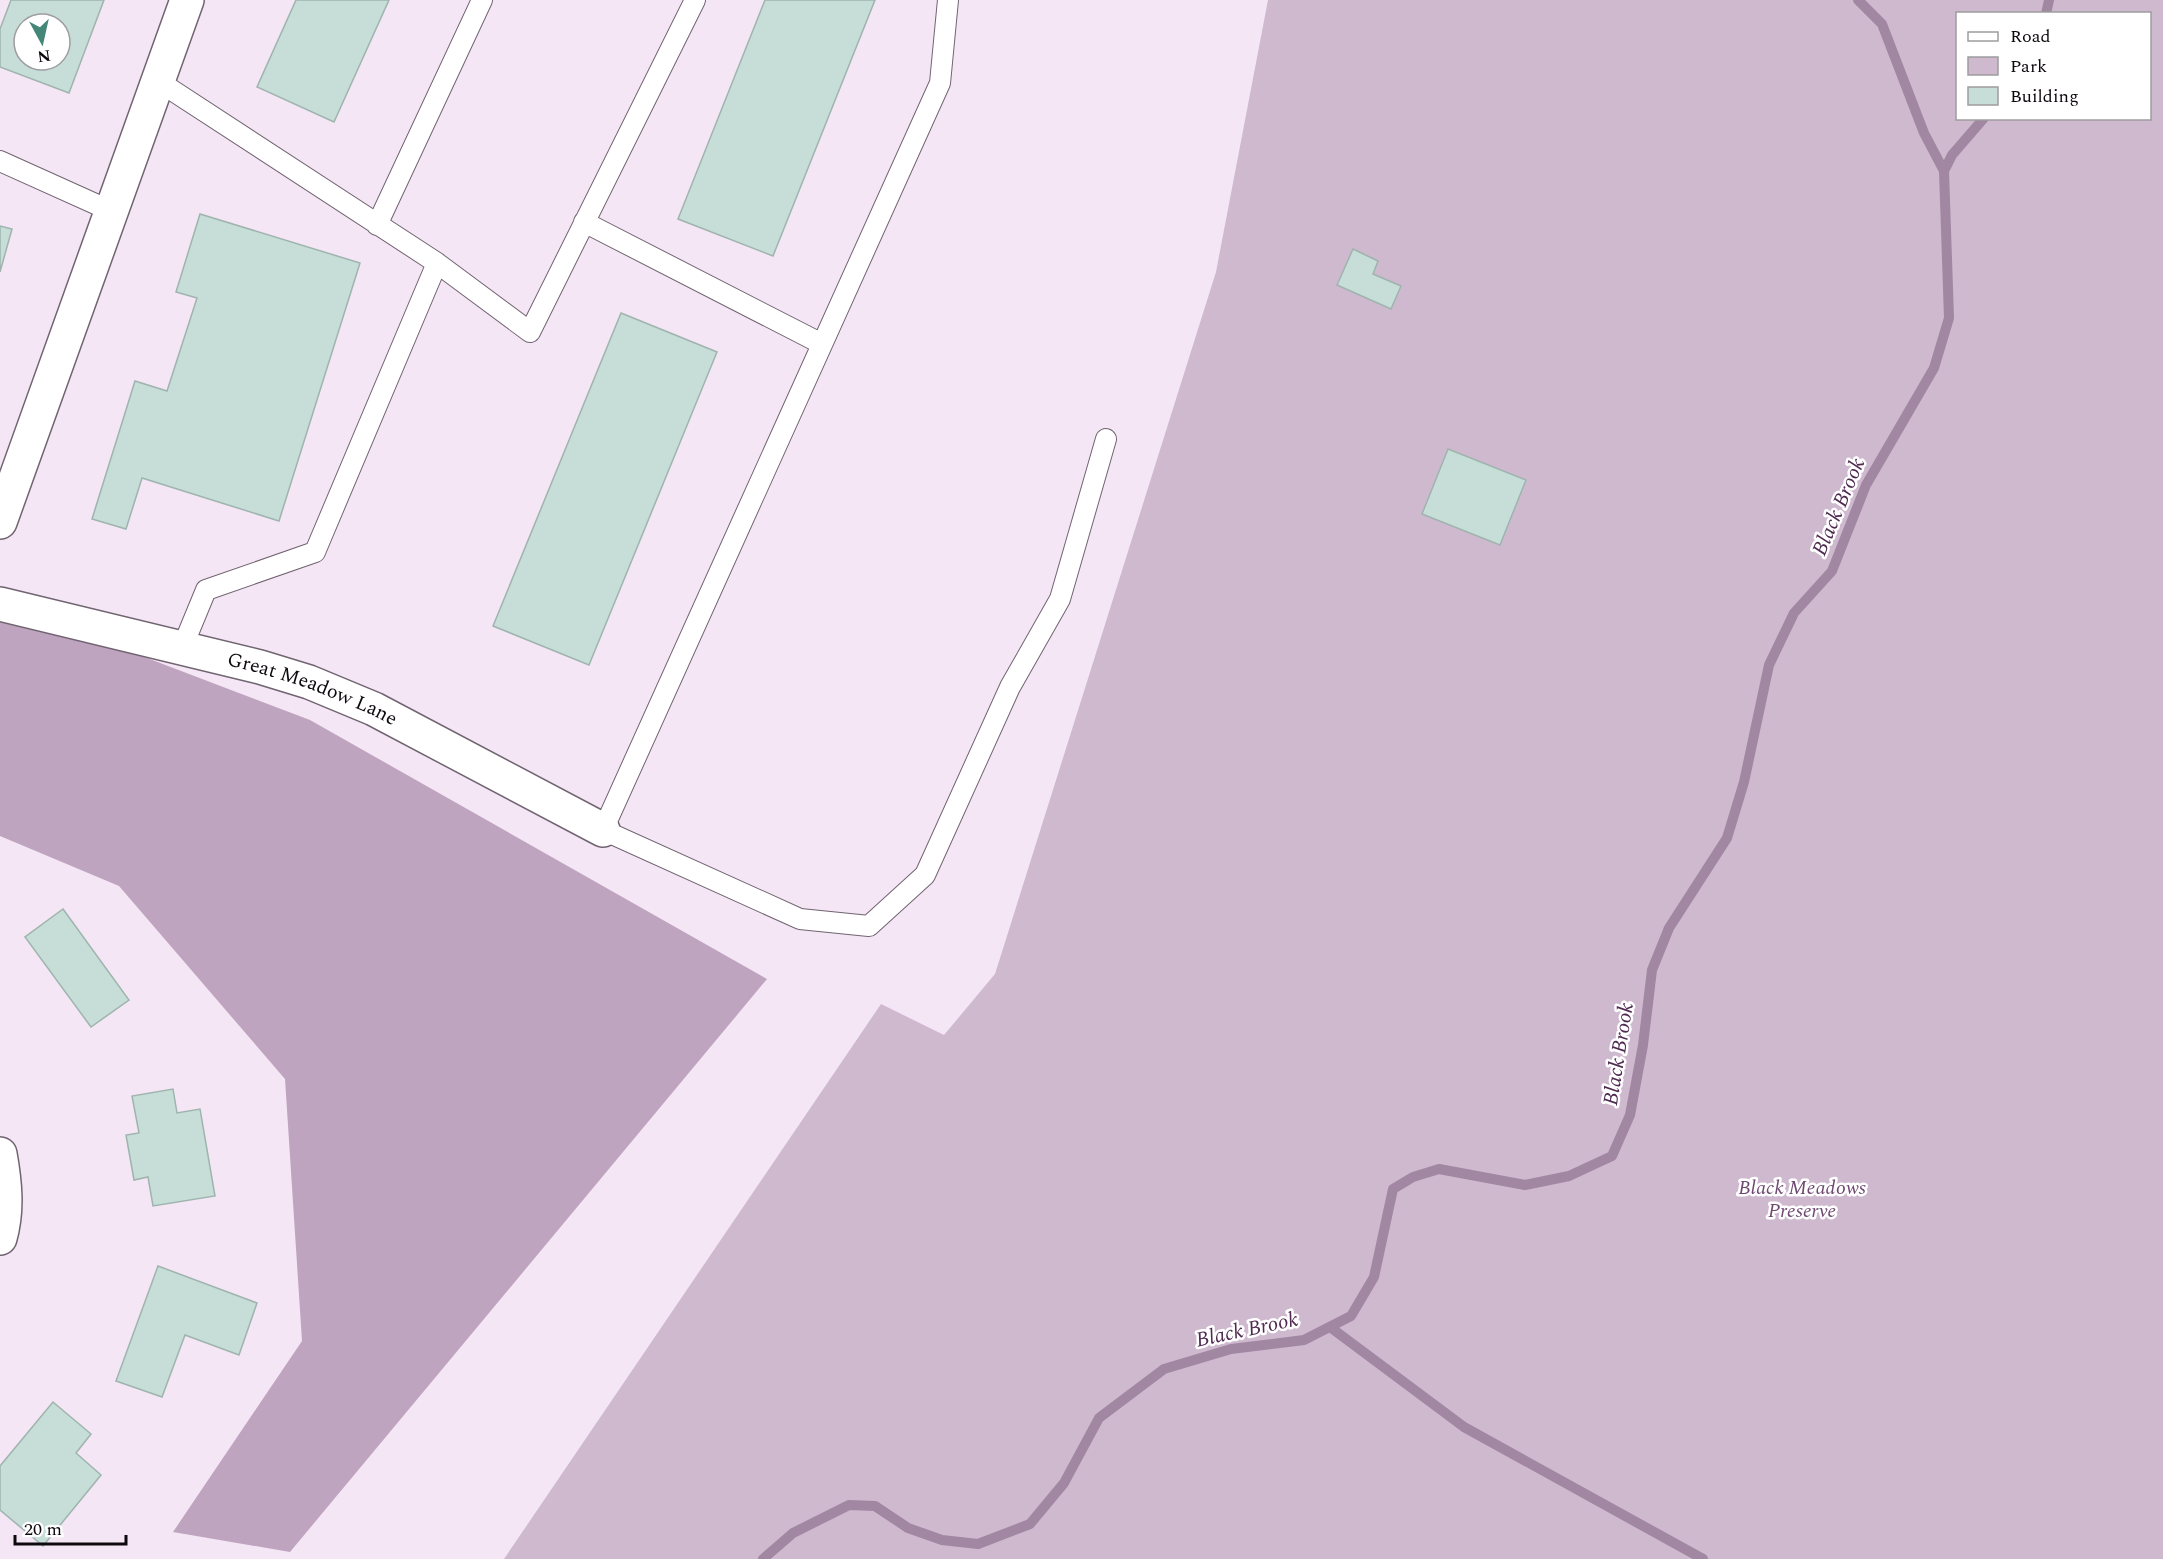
<svg xmlns="http://www.w3.org/2000/svg" width="2163" height="1559" viewBox="0 0 2163 1559" font-family="Spectral,serif">
	<rect width="100%" height="100%" fill="#f4e6f5"/>
	<path fill="#ceb9cf" fill-rule="evenodd" d="M1268,0H2163V1559H504L881,1004L944,1035L995,974L1216,272ZM1958,14H2150V118H1958Z"/>
	<path fill="#bfa4c0" d="M0,602L310,720L767,979L290,1552L173,1532L302,1341L285,1079L119,886L0,836Z"/>
	<g fill="none" stroke-linecap="round" stroke-linejoin="round">
		<path stroke="#a187a2" stroke-width="10" d="M1858,0L1882,24L1924,133L1944,171
			M2046,14L2049,0
			M1330,1327L1464,1427L1703,1559
			M763,1559L793,1533L849,1505L875,1506L908,1528L942,1540L978,1544L1030,1524L1064,1483L1099,1418L1164,1369L1231,1349L1304,1340L1351,1316L1374,1277L1393,1189L1413,1177L1439,1169L1525,1185L1569,1176L1612,1156L1630,1115L1643,1045L1652,970L1669,928L1727,838L1744,782L1769,665L1794,613L1832,571L1866,485L1934,368L1949,318L1944,171L1952,155L1984,118"/>
	</g>
	<path fill="#c7ddd7" stroke="#9fb4ae" stroke-width="1.5" fill-rule="evenodd" d="M11,0H104L69,93L0,67V29ZM24,24H60V60H24Z
		M296,0H389L334,122L257,87Z
		M765,0H875L773,256L678,219Z
		M200,214L360,263L279,521L142,478L126,529L92,519L135,381L167,391L197,298L176,292Z
		M0,226L12,229L0,272Z
		M1353,249L1378,261L1373,274L1401,286L1391,309L1337,285Z
		M621,313L717,352L589,665L493,626Z
		M1448,449L1526,480L1500,545L1422,514Z
		M63,909L129,1000L91,1027L25,937Z
		M173,1089L177,1113L200,1109L215,1196L153,1206L148,1177L134,1180L126,1135L139,1133L132,1096Z
		M158,1266L257,1303L239,1355L185,1335L162,1397L116,1381Z
		M53,1402L91,1434L76,1453L101,1475L43,1546L0,1510V1466Z"/>
	<g fill="none" stroke-linecap="round" stroke-linejoin="round">
		<g stroke="#716471" stroke-width="22">
			<path id="service" d="M948,0L940,83L603,830L800,919L869,926L925,875L1010,687L1060,599L1106,439
				M158,81L437,263L530,332L695,0
				M0,161L111,211
				M584,222L822,344
				M377,225L482,0
				M182,648L206,590L315,552L437,263"/>
		</g>
		<g stroke="#716471" stroke-width="36">
			<g id="minor">
				<path d="M0,522L187,0"/>
				<path id="s1" d="M0,604L260,667L309,682L374,709L603,830"/>
				<path d="M0,1154C5,1182 8,1210 0,1238"/>
			</g>
		</g>
		<use href="#service" stroke="#fff" stroke-width="20"/>
		<use href="#minor" stroke="#fff" stroke-width="33"/>
	</g>
	<g text-anchor="middle" dominant-baseline="central" stroke-width="5" stroke-linejoin="round" paint-order="stroke">
		<g font-size="20" fill="#0e090e" stroke="#fff">
			<text stroke="none"><textPath href="#s1" startOffset="324">Great Meadow Lane</textPath></text>
		</g>
		<g font-size="20" font-style="italic" fill="#6e4870" stroke="#fff">
			<text x="1802" y="1188">Black Meadows<tspan x="1802" dy="23">Preserve</tspan></text>
		</g>
		<g font-size="21" font-style="italic" fill="#4f2a51" stroke="#fff">
			<text transform="translate(1839 507) rotate(-67)">Black Brook</text>
			<text transform="translate(1619 1054) rotate(-81)">Black Brook</text>
			<text transform="translate(1247 1330) rotate(-12)">Black Brook</text>
		</g>
	</g>
	<rect x="1956" y="12" width="195" height="108" fill="#ffffff" stroke="#9f9d9f" stroke-width="1.5"/>
	<rect x="1968" y="32" width="30" height="9" fill="#ffffff" stroke="#9f9d9f" stroke-width="1.5"/>
	<text x="2010" y="42" font-size="18" fill="#0e090e">Road</text>
	<rect x="1968" y="57" width="30" height="18" fill="#ceb9cf" stroke="#9f9d9f" stroke-width="1.5"/>
	<text x="2010" y="72" font-size="18" fill="#0e090e">Park</text>
	<rect x="1968" y="87" width="30" height="18" fill="#c7ddd7" stroke="#9f9d9f" stroke-width="1.5"/>
	<text x="2010" y="102" font-size="18" fill="#0e090e">Building</text>
	<g transform="translate(42 42) rotate(172)"><circle r="28" fill="#ffffff" stroke="#9f9d9f" stroke-width="1.5"/>
	<path d="M0-4.5L10 22L0 15L-10 22Z" fill="#448779"/>
	<text y="-9" font-size="16" font-weight="bold" text-anchor="middle" fill="#0e090e">N</text>
	</g>
	<path d="M15 1535v9h111v-9" fill="none" stroke="#0e090e" stroke-width="3"/>
	<text x="24" y="1535" font-size="18" fill="#0e090e" stroke="#ffffff" stroke-width="4.5" paint-order="stroke">20 m</text>
</svg>
